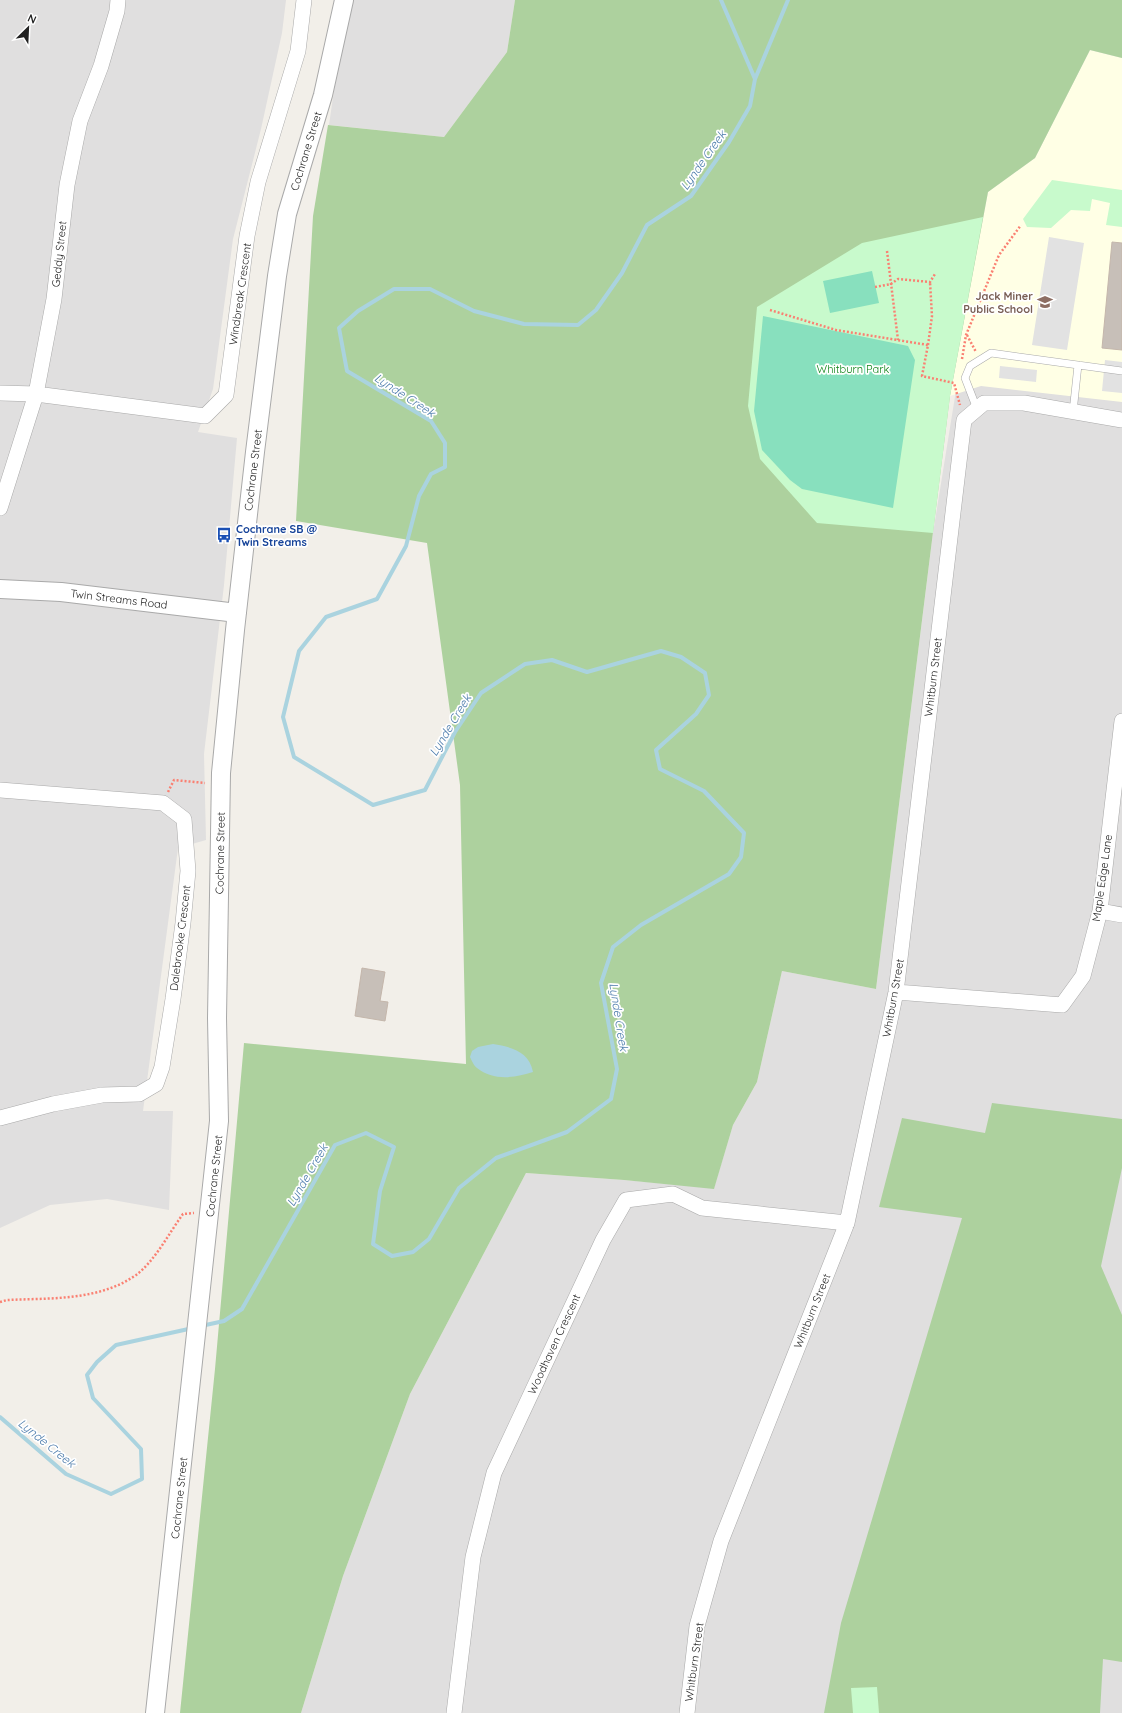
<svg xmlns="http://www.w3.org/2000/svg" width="1122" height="1713" viewBox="0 0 1122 1713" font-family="Quicksand,sans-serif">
	<rect width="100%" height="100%" fill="#f2efe9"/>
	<path fill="#e0dfdf" d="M0,0H286L282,33L261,129L233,239L213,389L198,432L237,438L224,585L204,754L206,840L178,848L143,1111H173L169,1210L107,1199L50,1205L0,1228Z
		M347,0H515L507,52L444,137L329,125Z
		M1090,50L1122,58V1713H301L343,1576L410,1394L526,1173L624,1180L714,1188L733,1125L757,1082L782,971L876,989L933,533L988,192L1035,158Z"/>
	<path fill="#ffffe5" d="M1090,50L1122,58V402L981,386L950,396L988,192L1035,158Z"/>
	<path fill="#add19e" d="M515,0H1122V58L1090,50L1035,158L988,192L950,396L876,989L782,971L757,1082L733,1125L714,1189L624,1180L526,1173L410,1394L343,1576L301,1713H180L215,1369L244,1043L466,1064L460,785L427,543L296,521L313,216L328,125L444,137L507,52Z
		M992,1103L1122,1119V1168L1101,1266L1122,1315V1662L1103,1659L1100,1713H824L841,1623L962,1218L879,1207L902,1118L985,1133Z"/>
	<path fill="#c8facc" d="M1052,180L1122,190V227L1106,225L1110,203L1092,199L1090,211L1071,210L1051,228L1027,227L1023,219Z
		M983,217L950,396L933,533L817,523L760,459L748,406L757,307L862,243Z
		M877,1687L879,1713H853L851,1688Z"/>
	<path fill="#88e0be" d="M872,271L879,303L830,313L823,281Z
		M763,316L908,346L915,360L893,508L802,489L790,480L762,450L754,411Z"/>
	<path fill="#e2e2e2" d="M1049,237L1084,243L1067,350L1032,345Z
		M1105,360L1122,362V393L1102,391Z
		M1000,366L1037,370L1036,382L999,378Z"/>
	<path fill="#aad3df" d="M493,1044C511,1047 529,1051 533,1072C515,1078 493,1081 477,1068C474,1066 472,1061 470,1057L472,1051L478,1047Z"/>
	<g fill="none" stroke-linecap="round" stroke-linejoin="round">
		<path stroke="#aad3df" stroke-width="4" d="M721,0L755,79
			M201,1326L224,1321L242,1309L335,1145L366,1133L394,1147L380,1191L373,1244L392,1256L413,1252L429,1239L459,1188L496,1158L567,1132L611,1099L617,1069L601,983L613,947L641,925L729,874L741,857L744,833L704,791L660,769L656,750L696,714L709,695L705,673L681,657L661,651L587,672L552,660L525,664L481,693L455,732L425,790L373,805L294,757L283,717L299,651L326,617L377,599L406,546L419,496L431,474L445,467V443L431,421L347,371L339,328L358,311L394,289H430L474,311L524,324L578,325L596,310L622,273L647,225L691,196L729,142L750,106L755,79L788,0
			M0,1417L66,1474L111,1494L142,1479L141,1449L93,1398L87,1375L97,1362L116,1345L193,1328"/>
	</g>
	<path fill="#c7bfb8" stroke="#c4b6ab" d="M1112,242L1122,243V350L1102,348Z
		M362,968L385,972L380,1001L388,1002L385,1021L355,1016Z"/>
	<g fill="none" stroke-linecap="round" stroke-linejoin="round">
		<g stroke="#a9a9a9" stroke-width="8">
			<path id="service" d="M977,409L965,378L970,366L991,353L1122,371
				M1073,412L1078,365"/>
		</g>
		<g stroke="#a9a9a9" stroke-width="16">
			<path id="minor" d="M0,393L36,394L205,416L226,395L247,236L258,182L298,51L304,0
				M0,508L36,394L54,299L67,185L80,121L101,66L117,11L118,0
				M0,790L163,803L184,819L188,871L183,923L173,999L162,1067L156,1084L139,1094L102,1095L53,1104L0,1118
				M1100,911L1122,915
				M896,992L1062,1005L1083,976L1100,911L1122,721
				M454,1713L473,1557L494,1473L603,1240L626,1200L673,1194L702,1208L847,1223
				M687,1713L697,1626L721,1541L847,1223L896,992L964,420L984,403H1024L1122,420"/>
		</g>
		<g stroke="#a9a9a9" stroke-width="20">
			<path id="tertiary" d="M0,589L61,592L237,613
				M155,1713L219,1121L217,1018L221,773L235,630L255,452L277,276L287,214L323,95L344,0"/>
		</g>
		<path stroke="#fa8072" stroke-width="2.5" stroke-dasharray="2 2" stroke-linecap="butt" d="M887,251L898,340
			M875,287L891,284L898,279L930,282L935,274
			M770,310L836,330L928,345L922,376L954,383L960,405
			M967,335L976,352
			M928,345L932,316L930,282
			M962,359L966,335L999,255L1021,225
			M168,792L174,780L205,783
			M0,1302L7,1300C50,1298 99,1301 136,1275C155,1261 169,1233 183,1214L194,1213"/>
		<use href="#service" stroke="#fff" stroke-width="7"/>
		<use href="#minor" stroke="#fff" stroke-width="15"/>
		<use href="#tertiary" stroke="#fff" stroke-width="18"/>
	</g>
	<defs>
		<g id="school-bare" transform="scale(1.2)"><path d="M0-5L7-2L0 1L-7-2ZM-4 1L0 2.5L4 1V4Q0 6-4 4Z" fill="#8d6e63" stroke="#fff" stroke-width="2.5" paint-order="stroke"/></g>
		<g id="bus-bare" transform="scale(1.2)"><path d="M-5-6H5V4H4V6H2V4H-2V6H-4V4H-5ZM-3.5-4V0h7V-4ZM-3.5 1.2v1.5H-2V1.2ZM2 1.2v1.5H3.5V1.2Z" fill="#1a4fb4" stroke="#fff" stroke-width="2.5" paint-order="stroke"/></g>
	</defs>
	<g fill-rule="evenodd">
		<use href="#school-bare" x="1045" y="302"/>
		<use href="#bus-bare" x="224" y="535"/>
	</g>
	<g text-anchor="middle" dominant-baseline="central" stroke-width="3.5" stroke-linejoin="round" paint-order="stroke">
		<g font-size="11" fill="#222" stroke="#fff">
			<text transform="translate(306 151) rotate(-73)">Cochrane Street</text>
			<text transform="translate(59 254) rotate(-84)">Geddy Street</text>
			<text transform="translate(240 294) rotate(-82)">Windbreak Crescent</text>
			<text transform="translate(253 470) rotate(-83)">Cochrane Street</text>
			<text transform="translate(119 599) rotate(7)">Twin Streams Road</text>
			<text transform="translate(933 677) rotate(-83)">Whitburn Street</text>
			<text transform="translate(220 853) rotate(-89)">Cochrane Street</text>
			<text transform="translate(1102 878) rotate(-82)">Maple Edge Lane</text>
			<text transform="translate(180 938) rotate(-83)">Dalebrooke Crescent</text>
			<text transform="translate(893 998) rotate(-80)">Whitburn Street</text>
			<text transform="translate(214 1176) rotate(-84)">Cochrane Street</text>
			<text transform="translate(812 1311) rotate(-68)">Whitburn Street</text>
			<text transform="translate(554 1344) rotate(-65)">Woodhaven Crescent</text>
			<text transform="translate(179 1498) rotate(-84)">Cochrane Street</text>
			<text transform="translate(694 1662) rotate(-82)">Whitburn Street</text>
		</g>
		<g font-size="11" font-weight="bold" fill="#785e54" stroke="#fff" text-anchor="end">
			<text x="1033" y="296">Jack Miner<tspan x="1033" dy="13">Public School</tspan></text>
		</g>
		<g font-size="11" fill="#0c8416" stroke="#fff">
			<text x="853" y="369">Whitburn Park</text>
		</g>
		<g font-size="11" font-weight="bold" fill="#164399" stroke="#fff" text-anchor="start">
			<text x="236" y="529">Cochrane SB @<tspan x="236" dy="13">Twin Streams</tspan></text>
		</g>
		<g font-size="12" font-style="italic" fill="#4a7aab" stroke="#fff">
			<text transform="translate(703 160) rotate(-55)">Lynde Creek</text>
			<text transform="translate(405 395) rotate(33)">Lynde Creek</text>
			<text transform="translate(450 725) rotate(-59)">Lynde Creek</text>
			<text transform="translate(619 1017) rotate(81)">Lynde Creek</text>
			<text transform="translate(307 1175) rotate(-60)">Lynde Creek</text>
			<text transform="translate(47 1443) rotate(39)">Lynde Creek</text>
		</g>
	</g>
	<g transform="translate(28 28) rotate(24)" stroke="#ffffff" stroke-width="3" paint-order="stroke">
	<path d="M0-3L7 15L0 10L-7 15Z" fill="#222222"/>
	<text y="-6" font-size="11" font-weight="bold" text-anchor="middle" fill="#222222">N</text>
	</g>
</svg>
